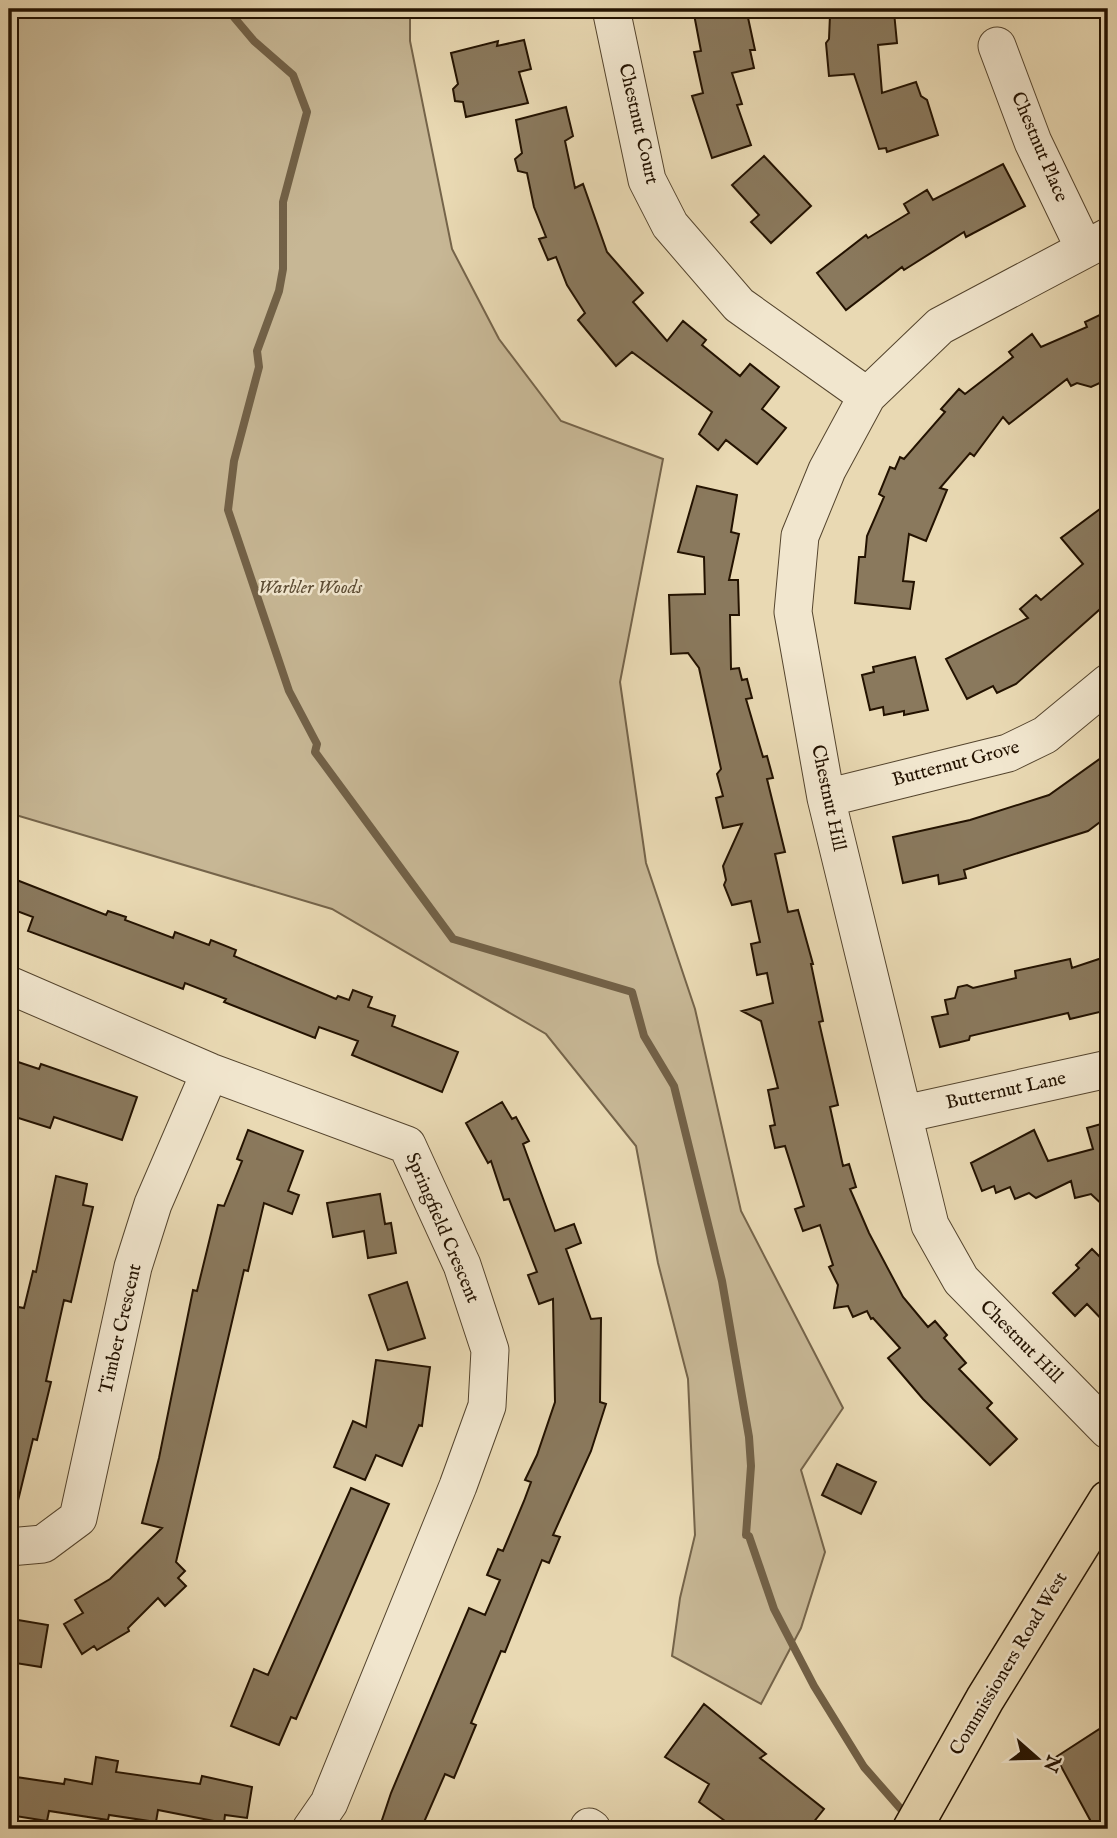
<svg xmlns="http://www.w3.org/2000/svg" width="1117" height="1838" viewBox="0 0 1117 1838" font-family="'IM FELL English',serif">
	<rect width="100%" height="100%" fill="#e9d9b3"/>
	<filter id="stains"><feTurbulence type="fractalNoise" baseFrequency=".00286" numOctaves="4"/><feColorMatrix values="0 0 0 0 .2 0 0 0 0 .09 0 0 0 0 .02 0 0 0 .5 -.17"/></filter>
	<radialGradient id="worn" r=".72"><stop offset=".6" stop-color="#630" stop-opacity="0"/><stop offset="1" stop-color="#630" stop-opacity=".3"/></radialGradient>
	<path fill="#c7b795" stroke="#75644a" stroke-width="2" d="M13,9H410V41L452,249L499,339L561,421L663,459L620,682L646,863L695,1009L741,1211L843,1408L801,1470L825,1552L801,1628L761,1704L672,1656L680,1598L695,1535L688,1379L658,1263L636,1146L546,1034L332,909L9,813V16Z"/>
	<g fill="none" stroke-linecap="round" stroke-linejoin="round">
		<path stroke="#726147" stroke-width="8" d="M227,9L254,41L293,75L307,112L283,202V269L279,291L257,351L259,367L234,461L228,510L289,691L317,744L315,752L453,939L632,992L644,1036L674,1086L722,1281L749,1437L751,1466L746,1535L749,1536L774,1609L814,1686L864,1767L907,1816"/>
	</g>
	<path fill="#8a795d" stroke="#231200" stroke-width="2" d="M693,9H740L741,14L747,13L755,50H750L754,68L732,73L742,104L737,105L751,145L712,158L692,96L703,93L694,52L701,51Z
		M894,12L897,43L878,45L882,93L916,82L921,96L927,100L938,135L887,152L886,148L879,149L854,74L829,76L826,43L829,39L830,15Z
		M524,40L531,69L519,72L528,103L466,117L463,102L455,101L453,89L458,84L451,53L498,41L497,46Z
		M566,107L573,136L565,141L575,188L583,184L607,252L643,293L633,302L667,341L683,321L706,340L702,345L740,376L750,364L779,387L762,409L786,428L757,464L726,440L718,450L699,434L712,412L632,352L616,366L578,320L585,313L567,285L556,257L548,260L539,239L546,237L534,207L527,173L518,171L515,159L522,153L516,120Z
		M764,156L811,206L771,243L751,222L759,215L732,185Z
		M1003,164L1025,206L966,237L964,232L904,270L902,267L846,310L817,273L866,235L868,238L909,213L904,204L927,190L933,200Z
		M1108,311V375L1106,371L1102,382L1091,387L1077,383L1071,386L1067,379L1009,424L1003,417L974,456L970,453L940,488L947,490L926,541L909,534L903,581L914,582L910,609L855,603L859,557H865L867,536L884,497L879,494L890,467L895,469L900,457L904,459L945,412L941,409L959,389L965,394L1013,357L1009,352L1032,334L1041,347L1087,327L1085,322Z
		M697,486L737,495L731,532L739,534L729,580H738L739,615H730L731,669L739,668L742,680L747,679L752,698L746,699L763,757L767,756L773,778L767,779L785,852L775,854L788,912L798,910L813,964H811L823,1021L819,1022L838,1105L830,1107L843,1166L849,1164L856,1187L850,1189L869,1233L903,1297L928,1327L935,1321L947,1335L944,1338L966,1363L959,1369L992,1403L987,1408L1017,1439L990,1465L923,1399L888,1358L900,1348L873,1318L871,1319L867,1311L853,1317L848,1306L834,1308L838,1285L829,1267L833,1265L820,1225L803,1231L795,1209L804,1206L785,1146L775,1148L770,1126L775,1125L768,1090L778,1088L761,1021L742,1011L773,1003L767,973L757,975L751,944L760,942L751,901L732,905L724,885L726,880L723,866L742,824L723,828L716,798L723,796L717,774L721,769L699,668L688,653L671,654L669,595L705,594L704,557L678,552Z
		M1108,503V602L1016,684L997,693L993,686L967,699L946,659L1028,618L1020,609L1036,595L1041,600L1083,564L1061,538Z
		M915,657L928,710L904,715V711L884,715L883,707L870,710L862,675L874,672L873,667Z
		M1108,753V816L1088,831L964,870L966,878L939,884L938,875L903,883L893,837L970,820L1049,795Z
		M9,877L106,915L108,911L126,917L125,920L173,938L175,932L209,945L211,940L236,950L234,956L336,999L338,996L349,1000L353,990L372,997L368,1007L395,1016L392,1026L458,1052L442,1092L352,1055L358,1041L319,1027L315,1038L224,1002L226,999L185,983L183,989L28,931L33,917L9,908Z
		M1108,956V1010L1070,1019L1068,1013L970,1036L969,1040L940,1047L932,1017L948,1014L945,1000L955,998L958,987L967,985L973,988L1016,978L1015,971L1070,959L1072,968Z
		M9,1059L39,1069L41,1064L137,1097L122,1140L54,1117L50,1128L9,1115Z
		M502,1102L512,1119L516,1117L529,1141L523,1144L555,1231L574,1224L581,1243L566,1249L591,1319L601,1318L600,1402L606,1404L591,1451L553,1535L560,1537L549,1563L542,1560L505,1652L501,1651L471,1723L476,1725L454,1778L445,1774L421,1829H394L381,1823L391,1793L469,1608L485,1615L500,1580L487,1575L498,1549L503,1551L524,1501L531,1482L525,1480L537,1455L555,1402L553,1299L539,1304L528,1275L537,1272L509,1199L504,1200L491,1161L488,1163L466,1123Z
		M1108,1122V1210L1091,1194L1075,1198L1071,1181L1036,1198L1029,1193L1015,1199L1010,1187L996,1193L994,1186L982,1191L971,1163L1034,1130L1048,1161L1093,1149L1087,1128Z
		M248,1130L303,1151L288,1191L299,1195L292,1214L264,1203L248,1271L244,1270L176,1562L185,1571L178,1578L186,1586L165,1606L158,1598L128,1628L129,1631L97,1650L94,1646L82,1654L64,1624L83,1613L75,1600L110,1579L162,1528L142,1523L159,1458L193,1290L197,1291L218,1205L224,1206L242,1161L237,1159Z
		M56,1176L87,1184L83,1205L93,1207L71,1302L64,1300L46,1381L51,1382L37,1440L33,1439L16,1509L9,1508V1346L18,1307L24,1308L33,1271L36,1272Z
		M380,1194L385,1224L391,1223L396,1253L368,1258L364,1231L333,1237L327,1203Z
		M1092,1249L1108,1265V1326L1087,1304L1075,1316L1053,1293L1079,1268L1076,1265Z
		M407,1282L425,1338L388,1350L369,1295Z
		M376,1360L430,1367L422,1426L419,1425L402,1466L376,1455L365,1480L334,1467L353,1421L366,1427Z
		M837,1464L876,1482L861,1514L822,1495Z
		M351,1488L389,1504L296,1719L291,1717L279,1745L231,1726L254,1669L268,1675Z
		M18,1620L48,1625L41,1667L9,1662V1624L17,1625Z
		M704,1704L766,1754L760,1758L824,1809L808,1829H736L699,1802L709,1784L665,1757Z
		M1101,1728L1108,1740V1829H1095L1056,1757Z
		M96,1757L118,1761L116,1772L200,1784L202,1776L252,1787L247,1818L225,1815L224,1823L158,1810L156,1822L109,1815L108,1820L49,1811L47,1821L9,1815V1776L64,1784L65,1779L92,1784Z"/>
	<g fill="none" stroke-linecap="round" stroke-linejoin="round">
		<g stroke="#54442d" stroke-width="39">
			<path id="minor" d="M611,9L647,180L670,225L739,305L867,396
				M997,46L1033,142L1084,248
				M1108,237L940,326L867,396L827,470L800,536L793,612L826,798L930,1225L961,1280L1108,1430
				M826,798L1008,753L1045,735L1108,683
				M9,985L210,1072L407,1145L462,1265L490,1350L487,1406L458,1486L329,1803L311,1829
				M904,1114L1108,1069
				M9,1547L43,1544L78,1518L133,1267L153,1204L210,1072
				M589,1827L592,1829"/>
		</g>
		<g stroke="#231200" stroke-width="41">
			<path id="major" d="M912,1829L985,1699L1108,1500"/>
		</g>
		<use href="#minor" stroke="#f1e6ce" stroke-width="37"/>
		<use href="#major" stroke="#e9d9b3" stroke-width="38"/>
	</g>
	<g text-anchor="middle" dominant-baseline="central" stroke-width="5" stroke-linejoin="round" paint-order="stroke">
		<g font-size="19" fill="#231200" stroke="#f1e6ce">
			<text transform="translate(638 124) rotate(77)">Chestnut Court</text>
			<text transform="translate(1039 147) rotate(67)">Chestnut Place</text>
			<text transform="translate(956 764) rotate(-15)">Butternut Grove</text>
			<text transform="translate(828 798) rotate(78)">Chestnut Hill</text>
			<text transform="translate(1006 1091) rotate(-12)">Butternut Lane</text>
			<text transform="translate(442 1228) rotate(67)">Springfield Crescent</text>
			<text transform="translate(121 1329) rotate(-77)">Timber Crescent</text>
			<text transform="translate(1021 1342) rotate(45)">Chestnut Hill</text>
			<text transform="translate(1009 1664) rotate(-59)">Commissioners Road West</text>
		</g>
		<g font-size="19" font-style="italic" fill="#5c4c34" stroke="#f1e6ce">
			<text x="310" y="588">Warbler Woods</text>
		</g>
	</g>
	<rect width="1117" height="1838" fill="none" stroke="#e9d9b3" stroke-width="35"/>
	<rect x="10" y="10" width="1096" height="1817" fill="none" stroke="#231200" stroke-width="3.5"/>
	<rect x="18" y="18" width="1082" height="1803" fill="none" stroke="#231200" stroke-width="2"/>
	<g transform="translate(1037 1758) rotate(110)" stroke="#f1e6ce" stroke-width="5" paint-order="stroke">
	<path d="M0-5L12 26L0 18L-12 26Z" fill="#231200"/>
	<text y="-10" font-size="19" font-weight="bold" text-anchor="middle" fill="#231200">N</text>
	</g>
	<rect width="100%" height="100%" filter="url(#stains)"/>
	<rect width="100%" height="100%" fill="url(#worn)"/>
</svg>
